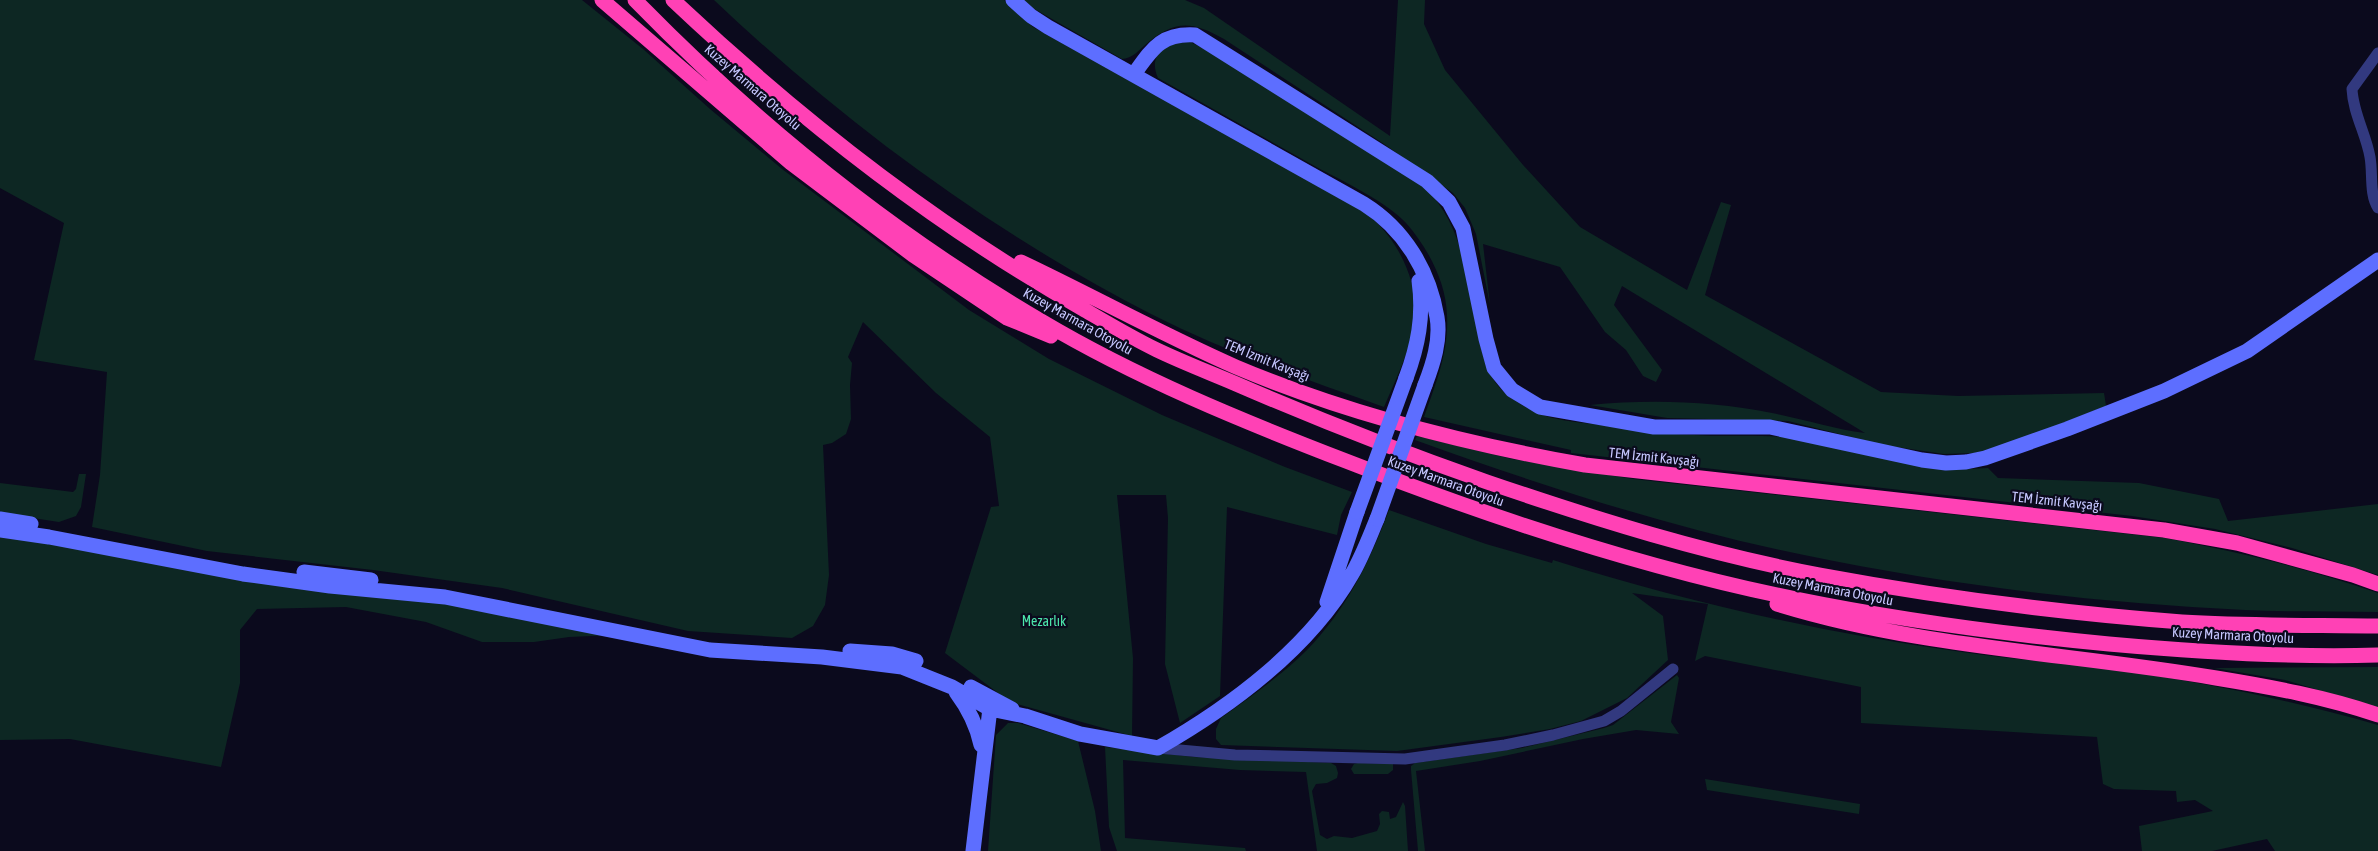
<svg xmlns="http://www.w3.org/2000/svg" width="2378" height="851" viewBox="0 0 2378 851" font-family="'Asap Condensed',sans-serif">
	<rect width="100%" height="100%" fill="#0b0a1d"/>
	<path fill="#0d2723" d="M0,0H582L643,49L710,109L782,169L969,310L1049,359L1162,415L1285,467L1352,492L1341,515L1337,535L1227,507L1220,696L1180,723L1165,664L1168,518L1166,495H1117L1133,658L1132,736L1010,702L945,653L991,507L999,506L990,437L936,393L863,322L848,357L852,363L850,385L851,419L846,434L832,443L823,445L829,575L825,605L813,626L792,638L688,631L502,588L373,570L207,551L92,527L100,475L107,372L34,360L64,223L0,188Z
		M714,0H1004L1033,27L1343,200C1354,206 1366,212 1375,221C1404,248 1424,297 1412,336C1405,360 1394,384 1384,407C1305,379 1226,352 1151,314C990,231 845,124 714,0Z
		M1024,0H1185L1204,8L1390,136L1398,0H1425L1424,24L1445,70L1523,165L1580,227L1687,290L1721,202L1731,205L1705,295L1881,392L1958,396L2104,393L2106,406L2001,447L1975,453L1944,454L1883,445L1788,421L1667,418L1590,405C1650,399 1712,401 1772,413C1803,419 1834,429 1865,433L1622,286L1614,305L1662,370L1656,382L1643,376L1626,350L1605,332L1560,267L1483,244L1490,305L1476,234L1465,208L1453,193L1384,144L1224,39C1190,20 1174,20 1144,46C1136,53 1132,58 1122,59L1031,7Z
		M1190,42L1205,49L1424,186C1463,226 1466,273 1476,325C1480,344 1484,365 1495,382C1505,396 1522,406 1538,413C1554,420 1575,422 1593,424C1627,429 1660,434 1694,435C1727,437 1759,434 1792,438L1967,469L1988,468L1998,478L2139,483L2219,499L2228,521L2378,504V575L2292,548L2215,529L2132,516L1571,453V450L1424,417C1436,383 1449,351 1447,315C1446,282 1428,248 1406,223C1388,203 1345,182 1320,169C1266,139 1212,108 1158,78C1147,53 1167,43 1190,42Z
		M1417,436L1512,459L1633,479L2165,538C2239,552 2306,568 2378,593V612C2334,611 2289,612 2245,610C2097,603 1949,585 1804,555C1671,528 1543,486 1415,440Z
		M79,474H86L81,507L76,516L59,522L0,513V483L73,492L76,489Z
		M1389,510L1486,544L1552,563L1553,560C1687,602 1823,633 1962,652C2016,660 2071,663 2126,671C2211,684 2295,701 2378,725V851H2275L2267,839L2212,851H2142L2139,826L2213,811L2195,800L2177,802L2176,791L2114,789L2103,784L2097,737L1861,723V687L1705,656L1695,661L1708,604L1632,593L1663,616L1668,660L1627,698L1581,721L1550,729L1501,737L1397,751L1221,745L1216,739V729L1221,718C1250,697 1282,675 1307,650C1346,610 1370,561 1389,510Z
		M0,530L445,597L614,635L569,637L534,642H482L426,622L346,607L257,609L240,630V683L221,767L70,739L0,740Z
		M2378,667V708L2285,680L2214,668Z
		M1677,675L1679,678L1671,722L1679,734L1636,730L1583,739L1480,761L1416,771L1425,851H1418L1411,770V766L1415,763L1522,748L1604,728L1613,725Z
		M1008,723H1018L1078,741L1095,811L1101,851H988L996,735Z
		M1105,747L1194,757L1331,763L1336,766L1338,773L1337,778L1327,783L1316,784L1312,791L1320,835L1327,839L1334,836L1352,838L1377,831L1380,824L1379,814L1382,811L1389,812L1390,819L1396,817L1403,802L1405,806L1408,851H1317L1306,772L1240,770L1123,760L1125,838L1245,848L1246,851H1117L1109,827Z
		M1358,763L1393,764V770L1388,774H1354L1351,769L1354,764Z
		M1705,779L1860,804L1859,814L1707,790Z"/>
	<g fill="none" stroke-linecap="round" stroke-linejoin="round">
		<path stroke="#32397f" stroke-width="11" d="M2378,53L2352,89C2353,113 2366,134 2370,157C2373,173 2369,194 2378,208
			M1158,748L1235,755L1405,759L1505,745L1553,735L1604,721L1621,711L1673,669"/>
		<path stroke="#5d6eff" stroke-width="15" d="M1013,0L1031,16L1048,27L1364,204C1404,229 1429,270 1437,317C1441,340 1433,364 1425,385
			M1134,74C1152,49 1161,33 1195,35L1427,181L1449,202L1463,228L1486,339L1494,368L1512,390L1540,407L1654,427H1770L1922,460L1946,463L1966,462L1985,458L2067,429L2164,391L2247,351L2378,260
			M1406,378C1418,346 1424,316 1419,281
			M0,519L31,524
			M0,530L49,537L243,574L330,586L445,597L710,650L822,657L902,667L952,687L990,709L1025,716L1080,734L1158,748C1230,707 1310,648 1352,574C1362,557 1369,538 1377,519
			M304,572L371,580
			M1327,602L1357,512
			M850,651L892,654L916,661
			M971,687L1012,709
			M956,692C968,708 977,726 981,745
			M973,851L991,700"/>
		<path stroke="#ff41b5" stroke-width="15" d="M602,0L791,163L913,255L1007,318L1051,336
			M635,0C755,123 893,234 1041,321C1137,378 1242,421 1346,461C1492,518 1642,568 1796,599C1899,620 2004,634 2109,644C2198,652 2288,658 2378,655
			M673,0C798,118 933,224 1083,309C1107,323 1132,338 1157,350C1182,362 1208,372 1234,383C1317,419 1401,452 1487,482C1595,519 1707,554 1820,575C1939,597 2060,613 2182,622C2247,626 2313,625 2378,626
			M1021,262C1093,296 1163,335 1236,367C1347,414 1466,444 1585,465L2164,530L2237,543L2353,575L2378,584
			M1777,604C1919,648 2070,653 2216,678C2271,687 2326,697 2378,715"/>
		<path stroke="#5d6eff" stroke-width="15" d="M1357,512L1406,378
			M1377,519L1425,385"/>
	</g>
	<g text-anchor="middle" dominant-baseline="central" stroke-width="4.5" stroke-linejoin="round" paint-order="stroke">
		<g font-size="14" fill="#c6c7ff" stroke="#0b0a1d">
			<text transform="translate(753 87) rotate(41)">Kuzey Marmara Otoyolu</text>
			<text transform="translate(1078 321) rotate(29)">Kuzey Marmara Otoyolu</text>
			<text transform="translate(1267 360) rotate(22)">TEM İzmit Kavşağı</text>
			<text transform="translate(1654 457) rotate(6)">TEM İzmit Kavşağı</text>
			<text transform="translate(1446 481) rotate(20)">Kuzey Marmara Otoyolu</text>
			<text transform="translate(2057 501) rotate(6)">TEM İzmit Kavşağı</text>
			<text transform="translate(1833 589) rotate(11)">Kuzey Marmara Otoyolu</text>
			<text transform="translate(2233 635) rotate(3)">Kuzey Marmara Otoyolu</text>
		</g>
		<g font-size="14" fill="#4ce5ab" stroke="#0b0a1d">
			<text x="1044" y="621">Mezarlık</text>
		</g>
	</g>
</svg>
